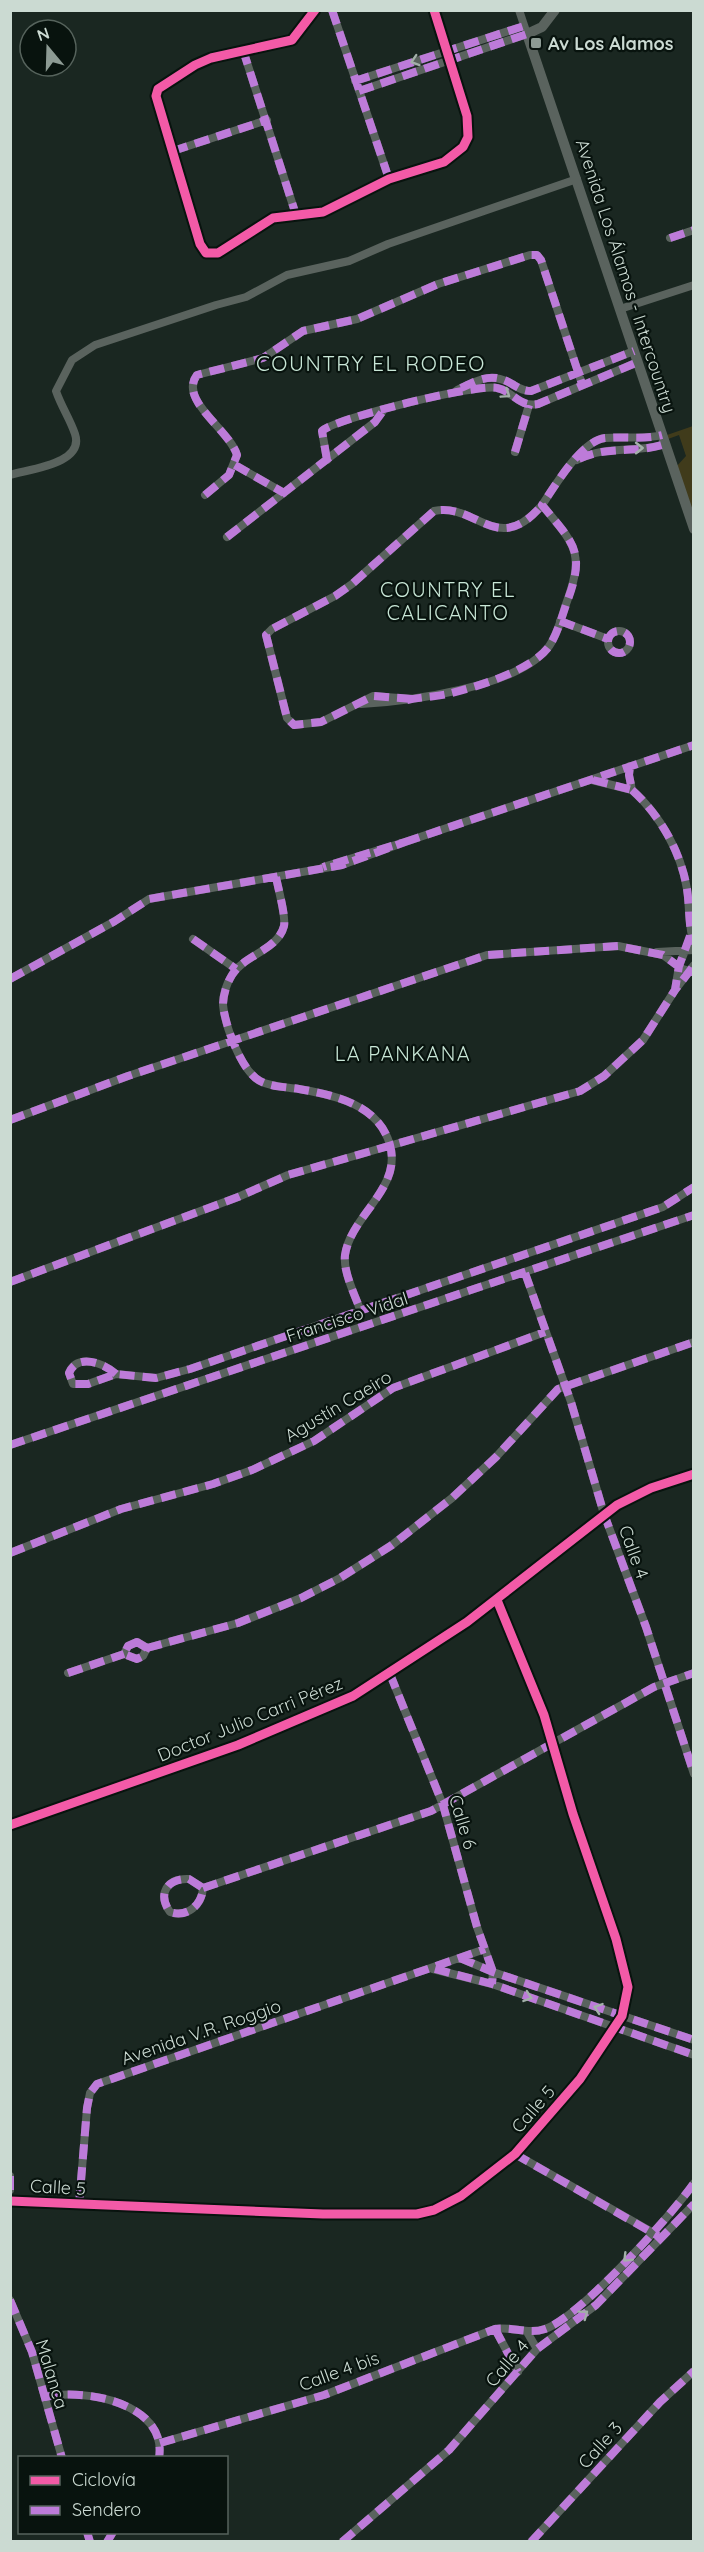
<svg xmlns="http://www.w3.org/2000/svg" width="704" height="2552" viewBox="0 0 704 2552" font-family="Quicksand,sans-serif">
	<rect width="100%" height="100%" fill="#1a2721"/>
	<path fill="#403b1b" d="M693,426V516L676,467L686,456L679,435L668,439L667,435Z"/>
	<g fill="none" stroke-linecap="round" stroke-linejoin="round">
		<path stroke="#5a635e" stroke-width="8" d="M315,10L292,40L211,58L195,65L158,89L156,96L200,244L206,253H218L273,218L323,212L389,179L444,162L463,147L468,137L467,116L434,10
			M332,10L389,179
			M243,50L296,215
			M355,81L524,26
			M359,91L527,34L519,10
			M173,151L267,120
			M670,238L694,230
			M620,309L694,285
			M457,390C478,380 491,372 512,384C519,388 523,391 531,391L634,351
			M515,452L529,405
			M327,460L322,431C333,419 478,383 497,388C513,391 519,408 538,404L638,362
			M577,460C608,444 635,454 665,444
			M235,465L284,493
			M10,475C29,469 85,464 75,434C70,419 61,406 56,391L72,360L95,345L216,305L246,297L287,275L349,261L388,244L577,179
			M205,495L229,475L237,455C229,429 178,400 197,375L263,358L303,331L357,319L438,284L530,255H537L541,260L582,384
			M227,537L375,422L383,411
			M560,621L608,639
			M608 642a11 11 0 1 1 22 0a11 11 0 1 1-22 0Z
			M412,699L373,696L321,722L294,725L287,718L266,635L272,629L335,596L352,584L434,511C477,502 497,558 542,505
			M361,704C409,701 514,688 547,649C556,638 561,620 565,607C585,553 577,547 542,505C555,486 581,441 605,438C624,436 643,440 662,435
			M592,780L632,790L629,775L630,766
			M632,790C660,815 681,852 687,889C690,908 688,926 694,944
			M405,842L694,745
			M276,877C278,888 286,916 284,926C278,950 244,955 232,975C227,983 223,995 223,1005C225,1025 241,1071 260,1081C271,1087 287,1087 299,1089C335,1095 379,1105 390,1145C402,1189 351,1215 345,1255C343,1272 355,1295 361,1312
			M690,938L679,966L675,990L694,965
			M193,939L236,969
			M657,952L694,950
			M10,979L115,921L149,899L342,865L405,842L323,867
			M10,1120L128,1076L487,955L618,946L663,955L682,969L694,972
			M525,1273L571,1402L604,1514L646,1627L694,1774
			M10,1282L238,1197L288,1175L580,1091L604,1076L643,1040L675,990
			M116,1374C104,1363 77,1353 69,1373L73,1384H88L116,1374L156,1378L190,1369L663,1207L694,1187
			M10,1445L694,1215
			M10,1553L121,1509L213,1484L252,1470L314,1441L393,1388L545,1332
			M137,1642L147,1648L143,1656L137,1659L124,1654L128,1646Z
			M147,1648L238,1623L301,1598L340,1578L392,1545L452,1498L496,1457L558,1389L694,1342
			M68,1673L124,1654
			M390,1674L443,1805L477,1927L493,1972L492,1984
			M10,1825L238,1745L353,1696L467,1622L617,1505L651,1488L694,1474
			M189,1879L203,1888C202,1905 187,1918 170,1912C157,1894 167,1878 189,1879Z
			M203,1888L431,1811L654,1687L694,1673
			M460,1958L493,1972L694,2040
			M433,1969L492,1984L694,2055
			M515,2154L657,2235
			M10,2176V2190
			M10,2201L323,2214H417L434,2210L461,2196L515,2154L580,2079L622,2016L628,1987L616,1939L573,1814L544,1715L497,1600
			M79,2205L87,2108L90,2093L97,2084L485,1949
			M10,2300L32,2352L62,2458
			M495,2329L518,2372
			M527,2332L537,2349
			M45,2397C84,2388 168,2403 159,2458
			M160,2443L324,2395L495,2329C512,2326 528,2335 545,2329C580,2317 671,2216 694,2183
			M87,2532L90,2542
			M107,2542L113,2532
			M342,2542L449,2450L537,2349L596,2305L694,2204
			M531,2542L660,2402L694,2371"/>
		<path stroke="#5a635e" stroke-width="10" d="M555,10L542,27L527,34L694,529"/>
		<path stroke="#bd7bd9" stroke-width="8" stroke-dasharray="15 8" stroke-linecap="butt" d="M332,10L389,179
			M243,50L296,215
			M355,81L524,26
			M359,91L527,34
			M173,151L267,120
			M670,238L694,230
			M461,388C480,379 492,372 512,384C519,388 523,391 531,391L634,351
			M515,452L529,405
			M579,459C609,445 636,454 665,444
			M327,460L322,431C333,419 478,383 497,388C513,391 519,408 538,404L638,362
			M235,465L284,493
			M205,495L229,475L237,455C229,429 178,400 197,375L263,358L303,331L357,319L438,284L530,255H537L541,260L582,384
			M227,537L375,422L383,411
			M560,621L608,639
			M608 642a11 11 0 1 1 22 0a11 11 0 1 1-22 0Z
			M412,699L373,696L321,722L294,725L287,718L266,635L272,629L335,596L352,584L434,511C477,502 497,558 542,505
			M407,700C420,697 434,697 448,694C476,687 534,670 550,645C558,632 562,616 567,602C586,551 574,544 542,505C555,486 581,441 605,438C624,436 643,440 662,435
			M593,780L632,790L629,775L630,766
			M632,790C660,815 681,852 687,889C690,908 688,926 694,944
			M405,842L694,745
			M276,877C278,888 286,916 284,926C278,950 244,955 232,975C227,983 223,995 223,1005C225,1025 241,1071 260,1081C271,1087 287,1087 299,1089C335,1095 379,1105 390,1145C402,1189 351,1215 345,1255C343,1272 355,1295 361,1312
			M690,936L679,966L675,990L692,968
			M193,939L236,969
			M10,979L115,921L149,899L342,865L405,842L323,867
			M10,1120L128,1076L487,955L618,946L663,955L682,969L694,972
			M525,1273L571,1402L604,1514L646,1627L694,1774
			M10,1282L238,1197L288,1175L580,1091L604,1076L643,1040L675,990
			M116,1374C104,1363 77,1353 69,1373L73,1384H88L116,1374L156,1378L190,1369L663,1207L694,1187
			M10,1445L694,1215
			M10,1553L121,1509L213,1484L252,1470L314,1441L393,1388L545,1332
			M137,1642L147,1648L143,1656L137,1659L124,1654L128,1646Z
			M147,1648L238,1623L301,1598L340,1578L392,1545L452,1498L496,1457L558,1389L694,1342
			M68,1673L124,1654
			M390,1674L443,1805L477,1927L493,1972L492,1984
			M189,1879L203,1888C202,1905 187,1918 170,1912C157,1894 167,1878 189,1879Z
			M203,1888L431,1811L654,1687L694,1673
			M460,1958L493,1972L694,2040
			M435,1969L492,1984L694,2055
			M515,2154L658,2236
			M10,2176V2190
			M79,2205L87,2108L90,2093L97,2084L485,1949
			M10,2300L32,2352L62,2458
			M495,2329L518,2372
			M45,2397C84,2388 168,2403 159,2458
			M160,2443L324,2395L495,2329C512,2326 528,2335 545,2329C580,2317 671,2216 694,2183
			M87,2532L90,2542
			M107,2542L113,2532
			M342,2542L449,2450L537,2349L596,2305L694,2204
			M531,2542L660,2402L694,2371"/>
		<g stroke="#08130e" stroke-width="13">
			<path id="cycleway" d="M315,10L292,40L211,58L195,65L158,89L156,96L200,244L206,253H218L273,218L323,212L389,179L444,162L463,147L468,137L467,116L434,10
				M10,1825L238,1745L353,1696L467,1622L617,1505L651,1488L694,1474
				M10,2201L323,2214H417L434,2210L461,2196L515,2154L580,2079L622,2016L628,1987L616,1939L573,1814L544,1715L497,1600"/>
		</g>
		<use href="#cycleway" stroke="#f35aa7" stroke-width="9"/>
	</g>
	<defs><path id="oneway-chevron" d="M-2-3.5L2.5 0L-2 3.5" fill="none" stroke-width="1.6" stroke-linecap="round" stroke-linejoin="round" transform="scale(1.5)"/></defs>
	<g stroke="#a3b0a9">
		<use href="#oneway-chevron" transform="translate(415 61) rotate(162)"/>
		<use href="#oneway-chevron" transform="translate(506 394) rotate(34)"/>
		<use href="#oneway-chevron" transform="translate(639 448)"/>
		<use href="#oneway-chevron" transform="translate(528 1997) rotate(19)"/>
		<use href="#oneway-chevron" transform="translate(598 2008) rotate(-161)"/>
		<use href="#oneway-chevron" transform="translate(627 2258) rotate(135)"/>
		<use href="#oneway-chevron" transform="translate(584 2314) rotate(-37)"/>
	</g>
	<rect fill="#8d9b94" stroke="#08130e" stroke-width="2" x="530" y="37" width="12" height="12" rx="3"/>
	<g text-anchor="middle" dominant-baseline="central" stroke-width="4.5" stroke-linejoin="round" paint-order="stroke">
		<g font-size="18" font-weight="bold" fill="#cbdad2" stroke="#08130e" text-anchor="start">
			<text x="548" y="43">Av Los Alamos</text>
		</g>
		<g font-size="18" fill="#cbdad2" stroke="#08130e">
			<text transform="translate(626 276) rotate(72)">Avenida Los Álamos - Intercountry</text>
			<text transform="translate(347 1317) rotate(-18)">Francisco Vidal</text>
			<text transform="translate(338 1406) rotate(-31)">Agustín Caeiro</text>
			<text transform="translate(634 1552) rotate(70)">Calle 4</text>
			<text transform="translate(250 1719) rotate(-22)">Doctor Julio Carri Pérez</text>
			<text transform="translate(463 1822) rotate(73)">Calle 6</text>
			<text transform="translate(201 2032) rotate(-19)">Avenida V.R. Roggio</text>
			<text transform="translate(533 2109) rotate(-49)">Calle 5</text>
			<text transform="translate(58 2187) rotate(3)">Calle 5</text>
			<text transform="translate(507 2363) rotate(-49)">Calle 4</text>
			<text transform="translate(339 2371) rotate(-20)">Calle 4 bis</text>
			<text transform="translate(52 2374) rotate(73)">Malanca</text>
			<text transform="translate(600 2445) rotate(-48)">Calle 3</text>
		</g>
		<g font-size="20" letter-spacing="1.5" fill="#c9e7d7" stroke="#08130e">
			<text x="448" y="589">COUNTRY EL<tspan x="448" dy="23">CALICANTO</tspan></text>
			<text x="403" y="1053">LA PANKANA</text>
		</g>
		<g font-size="21" letter-spacing="1.5" fill="#c9e7d7" stroke="#08130e">
			<text x="371" y="363">COUNTRY EL RODEO</text>
		</g>
	</g>
	<rect width="704" height="2552" fill="none" stroke="#cbdad2" stroke-width="24"/>
	<rect x="18" y="2456" width="210" height="78" fill="#08130e" stroke="#56635c" stroke-width="1.5"/>
	<rect x="30" y="2476" width="30" height="9" fill="#f35aa7" stroke="#56635c" stroke-width="1.5"/>
	<text x="72" y="2486" font-size="18" fill="#cbdad2">Ciclovía</text>
	<rect x="30" y="2506" width="30" height="9" fill="#bd7bd9" stroke="#56635c" stroke-width="1.5"/>
	<text x="72" y="2516" font-size="18" fill="#cbdad2">Sendero</text>
	<g transform="translate(48 48) rotate(341)"><circle r="28" fill="#08130e" stroke="#56635c" stroke-width="1.5"/>
	<path d="M0-4.5L10 22L0 15L-10 22Z" fill="#8d9b94"/>
	<text y="-9" font-size="16" font-weight="bold" text-anchor="middle" fill="#cbdad2">N</text>
	</g>
</svg>
